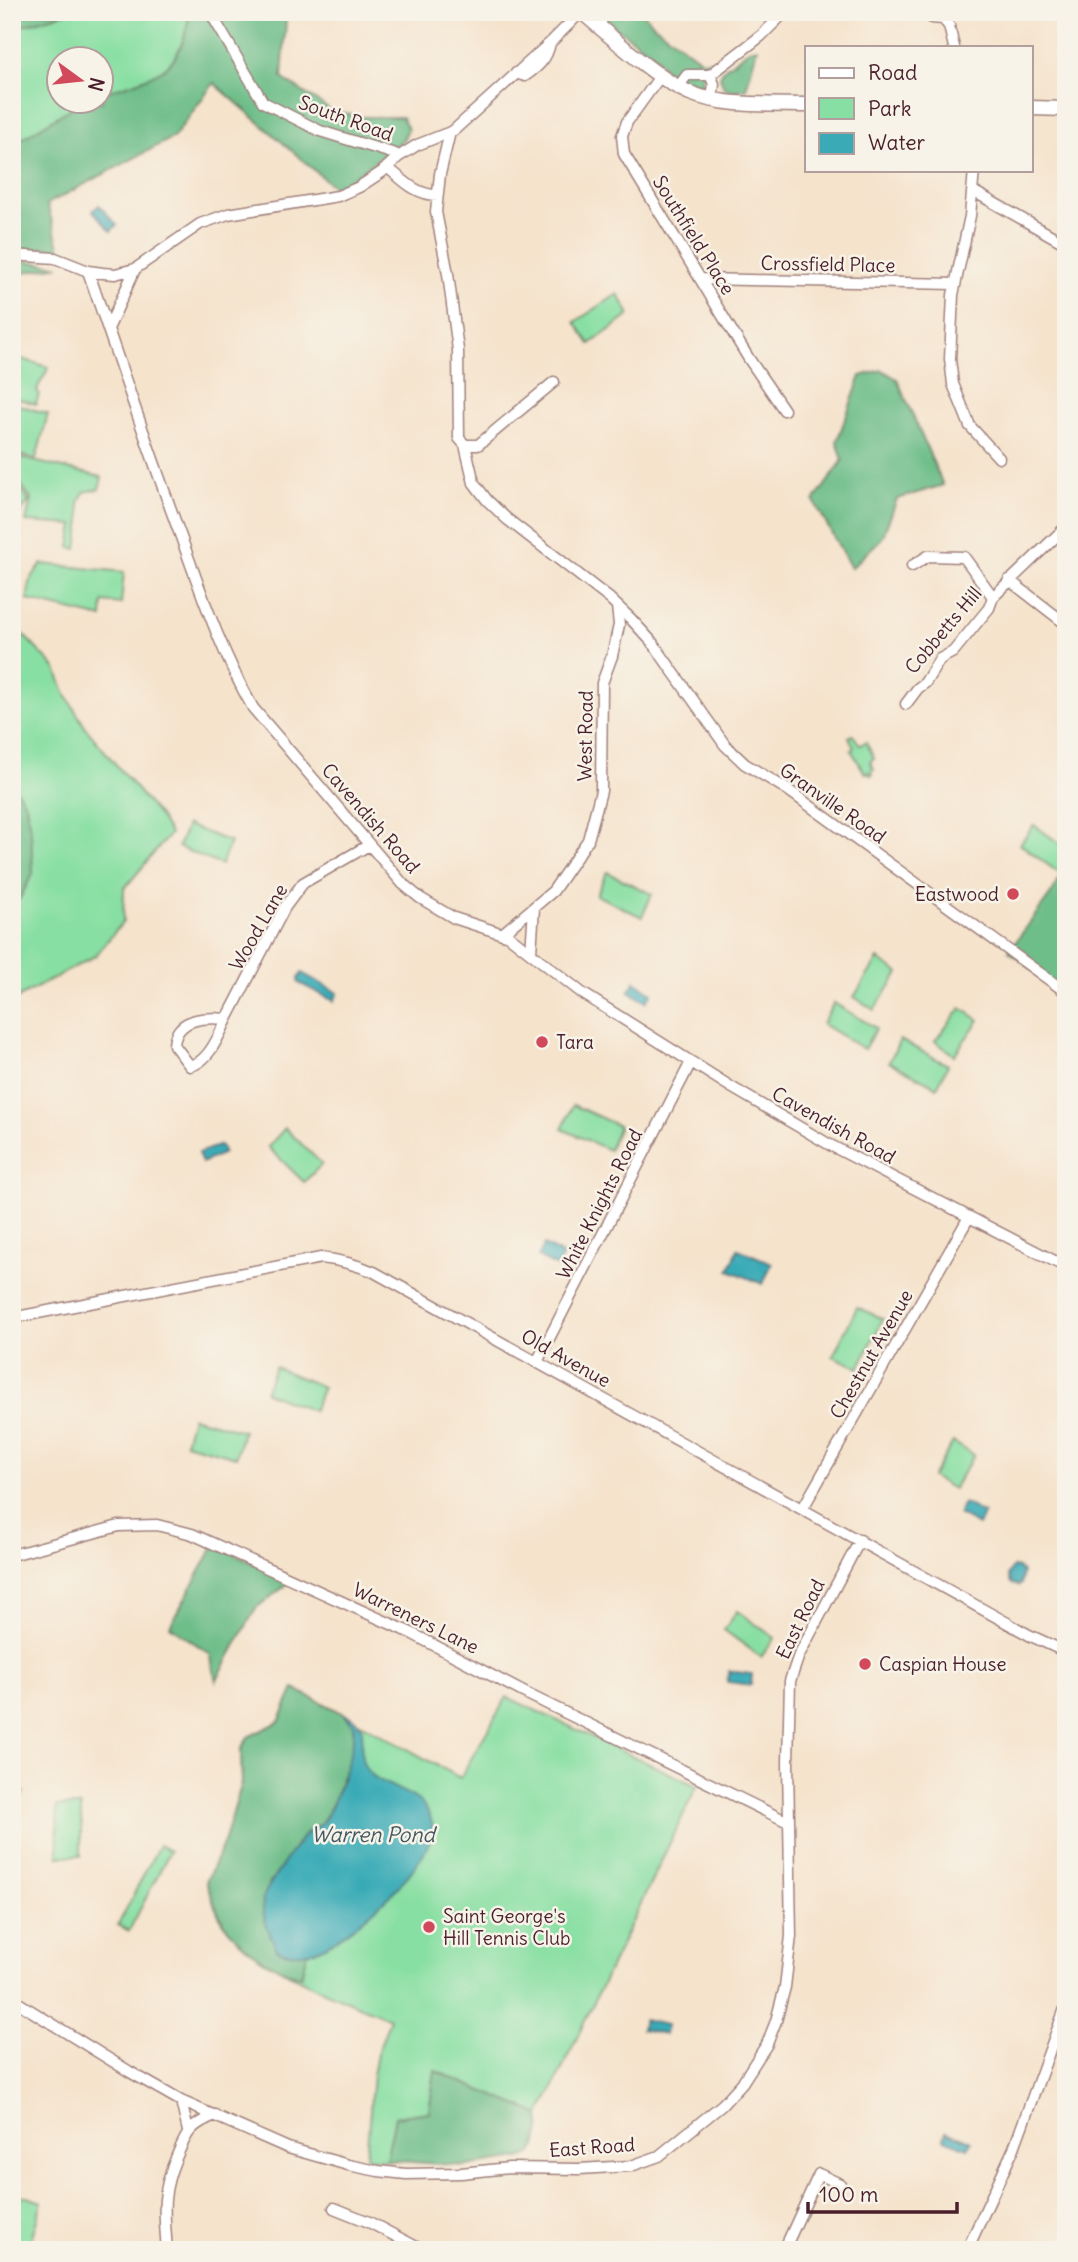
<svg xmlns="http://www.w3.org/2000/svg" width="1078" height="2262" viewBox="0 0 1078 2262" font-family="Delius,sans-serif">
	<rect width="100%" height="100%" fill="#f7f3e8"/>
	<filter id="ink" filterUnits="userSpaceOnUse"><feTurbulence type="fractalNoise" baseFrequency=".0143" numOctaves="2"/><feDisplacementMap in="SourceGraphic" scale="14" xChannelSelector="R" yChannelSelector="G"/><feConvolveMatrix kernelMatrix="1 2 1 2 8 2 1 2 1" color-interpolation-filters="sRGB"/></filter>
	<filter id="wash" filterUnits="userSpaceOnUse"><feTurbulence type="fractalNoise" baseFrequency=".00686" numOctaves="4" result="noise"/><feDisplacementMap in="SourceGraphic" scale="28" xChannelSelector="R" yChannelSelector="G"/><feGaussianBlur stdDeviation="1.57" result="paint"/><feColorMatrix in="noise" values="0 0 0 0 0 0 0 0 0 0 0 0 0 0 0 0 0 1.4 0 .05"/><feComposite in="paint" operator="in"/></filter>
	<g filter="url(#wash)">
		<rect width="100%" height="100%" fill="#f5e3cc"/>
		<path fill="#88dfa3" stroke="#697f67" stroke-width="2" d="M68,12H189C188,30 180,57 165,68C151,79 119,87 102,93V60H60V102H81L12,145V29Z
			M618,294L630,315L590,344L575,322Z
			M12,356L48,367C46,376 40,381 37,390L39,394L36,404L12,397Z
			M12,403L48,414L36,459L12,453Z
			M12,456L102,477L99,489L84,492L79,502L81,520L77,549L70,547L74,525L26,522L31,499L12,471Z
			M12,476L29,501L12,525Z
			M42,564L124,572L121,604L103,602L102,618L28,600C28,584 31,576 42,564Z
			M12,623L56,669L66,695L87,730L159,816L170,834L124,889L123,922L95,956L12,1001V907L20,898L33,873L31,835L26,805L12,783Z
			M853,735L860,745L866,742L874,758L870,761L874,769L871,770L873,774L870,775L868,772L865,773L851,750L854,748L849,737Z
			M187,825L230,842L221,865L178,847Z
			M1034,825L1066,848V867L1060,874L1020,844Z
			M607,872L652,894L642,917L596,895Z
			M878,959L899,973L874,1010L854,997Z
			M834,1003L876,1028L864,1049L822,1024Z
			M961,1008L979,1020L954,1055L935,1041Z
			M900,1040L948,1065L937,1087L889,1062Z
			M573,1105L619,1126L609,1150L562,1129Z
			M285,1128L322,1164L304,1182L268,1147Z
			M857,1307L883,1319L859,1368L833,1356Z
			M275,1367L323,1387L313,1411L265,1392Z
			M192,1417L243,1431L236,1457L185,1443Z
			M953,1442L974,1455L953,1489L932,1477Z
			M737,1611L775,1638L761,1657L724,1630Z
			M294,1689L331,1707L460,1778L507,1697L697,1786L540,2115L435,2071L429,2112L395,2117L386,2160L366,2158L373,2075L377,2054L390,2019C341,1997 247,1966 220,1917C214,1906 211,1893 206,1882L225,1840L242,1783L241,1750L248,1737L279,1722Z
			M12,1787L24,1792L12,1819Z
			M57,1806H81V1856H58Z
			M159,1845L170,1851L129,1931L118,1925Z
			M17,2194L42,2202L28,2250L12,2249V2211Z"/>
		<path fill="#6ebe89" stroke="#5c6e5a" stroke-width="2" d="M12,12H68L12,29Z
			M189,12H278L286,21L282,78L330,110L361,117H402L408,129L403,140L337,190L214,83L174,137L47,204L60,250L48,248L12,250V145L81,102H102V93C119,87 151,79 165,68C180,57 188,30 189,12Z
			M605,12H642L654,25L702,61L709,60L714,64L706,70L701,81L707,93L690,89L664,68L654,55L603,18Z
			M751,48H757L746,89L730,91L723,86L720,77L724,69Z
			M18,260L60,266L12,274V261Z
			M882,370L897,379L943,485L897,499L882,538L851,568L814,501L843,460L837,441L861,376Z
			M12,783L26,805L31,835L33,873L20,898L12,907Z
			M1066,867V994L1009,951L1053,891Z
			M215,1544L288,1579L285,1586L256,1608L216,1681L210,1654L170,1626Z
			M294,1689L344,1714L353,1724V1747L334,1801L321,1824L308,1832L296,1844L292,1854L269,1884L284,1953L308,1951L301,1976C271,1970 236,1945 221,1918C214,1907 211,1893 206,1882L225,1840L242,1783L241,1750L248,1737L279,1722Z
			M435,2071L540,2115L541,2126L536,2146L531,2154L520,2158L466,2166L386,2160L395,2117L429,2112Z"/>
		<path fill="#39aab6" stroke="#426470" stroke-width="2" d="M99,205L117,225L111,231L93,211Z
			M302,973L338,993L334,1001L299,983L298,980Z
			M635,981L652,993L646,1002L629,991Z
			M220,1145L224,1153L202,1163L198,1153Z
			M544,1245L563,1255L557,1267L538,1257Z
			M738,1249L772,1263L763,1284L729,1270Z
			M964,1503L984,1514L978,1525L958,1514Z
			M1013,1567L1018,1568L1022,1572L1021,1584L1018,1586L1011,1583L1008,1575Z
			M729,1671L752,1674L751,1685L727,1682Z
			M344,1714C379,1727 350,1748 368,1771C385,1791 426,1790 432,1823C439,1861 351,1935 319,1949C307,1954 289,1955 277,1950C270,1934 261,1917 263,1899C264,1890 297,1843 304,1836C309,1831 318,1828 322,1823C333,1808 358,1744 353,1726C352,1722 347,1717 344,1714Z
			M643,2020L667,2025L665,2034L641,2029Z
			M946,2131L971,2141L968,2148L944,2139Z"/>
	</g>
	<g filter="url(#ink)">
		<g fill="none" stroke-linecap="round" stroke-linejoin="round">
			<g stroke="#a0817c" stroke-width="13">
				<path id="street" d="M210,12L263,102L320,131L395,154L398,157
					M932,18L943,19L949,26L954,47
					M599,26L605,12
					M516,73L525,76C538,67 547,59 550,43
					M661,75L627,122L622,136L624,154L749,359L784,410
					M710,75L761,36L785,12
					M678,87L687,75H710L714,84L712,99
					M450,132L440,174L436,212L448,274L458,350L459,438L465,445H478L554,382
					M387,167C403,180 416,195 437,195
					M974,170L970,216L953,295L950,359L953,384L970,426L999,458
					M973,191L1066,244
					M12,255L55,258L88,271L103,273L115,274L135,269
					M88,271C119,360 148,449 181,537C202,595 222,654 253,708L403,884L420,898L454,918L509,936L582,993L731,1087L830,1145L1066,1267
					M701,279L955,284
					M108,329L135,269L200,224L228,214L338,196L359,187L382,172L398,157L417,145L453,131L550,43L581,12
					M465,445L474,483L487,500L507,519L610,599L631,619L652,642L725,745L745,764L788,790L1066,992
					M912,566L928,556L964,557L993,597
					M1009,580L1066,624
					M906,704L918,688L925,683L940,659L953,652L989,608L993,597L1066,527
					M502,934L553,891L588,840L601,791L602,683L612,656L619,625L617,606
					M531,952L534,908
					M227,1019C206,1017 176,1017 174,1045L190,1066C209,1062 219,1035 227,1019L285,907L303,883L369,845
					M12,1318L321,1258C340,1260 357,1265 374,1272L1029,1635L1066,1652
					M537,1362L691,1062
					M803,1508L969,1217
					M12,1555L119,1526L157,1525L192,1534L411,1633L525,1693L788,1822
					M12,1999L130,2072L181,2101L288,2148L348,2165L378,2171L406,2174L461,2173L509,2168L579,2169L631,2166L659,2156L722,2105L742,2083L767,2044L776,2021L785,1987L791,1936L788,1762L790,1681L799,1655L860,1540
					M181,2101L188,2131
					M334,2208L369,2222L422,2250
					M167,2250C164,2212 161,2193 176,2158C187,2132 189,2126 215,2115
					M784,2250L819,2174L840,2184
					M967,2250L1014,2148L1066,2006"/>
			</g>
			<g stroke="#a0817c" stroke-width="17">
				<path id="secondary" d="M582,12C611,36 656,79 690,93C723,107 771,104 807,105
					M1031,108L1066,109"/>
			</g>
			<use href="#street" stroke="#fff" stroke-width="10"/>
			<use href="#secondary" stroke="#fff" stroke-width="14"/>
		</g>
	</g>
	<g fill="#d1495b" stroke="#f7f3e8" stroke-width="2.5">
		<circle cx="1013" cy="894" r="7"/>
		<circle cx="542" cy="1042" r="7"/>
		<circle cx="865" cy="1664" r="7"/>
		<circle cx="429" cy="1927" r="7"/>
	</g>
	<g text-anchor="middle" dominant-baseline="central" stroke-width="5" stroke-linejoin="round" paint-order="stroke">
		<g font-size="19" fill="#4a1f2b" stroke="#f7f3e8">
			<text transform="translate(346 118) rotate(20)">South Road</text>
			<text transform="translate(694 235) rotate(58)">Southfield Place</text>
			<text transform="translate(828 264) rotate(1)">Crossfield Place</text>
			<text transform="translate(943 630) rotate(-50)">Cobbetts Hill</text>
			<text transform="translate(585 736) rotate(-89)">West Road</text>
			<text transform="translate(833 803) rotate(35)">Granville Road</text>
			<text transform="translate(371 818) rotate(49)">Cavendish Road</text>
			<text transform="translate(258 927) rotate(-60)">Wood Lane</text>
			<text transform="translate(834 1125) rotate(29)">Cavendish Road</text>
			<text transform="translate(599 1204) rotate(-63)">White Knights Road</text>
			<text transform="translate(871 1354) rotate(-60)">Chestnut Avenue</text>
			<text transform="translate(566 1358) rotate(29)">Old Avenue</text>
			<text transform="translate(416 1618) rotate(26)">Warreners Lane</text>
			<text transform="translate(800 1619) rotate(-64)">East Road</text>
			<text transform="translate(592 2147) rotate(-4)">East Road</text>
		</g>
		<g font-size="19" fill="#4a1f2b" stroke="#f7f3e8" text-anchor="start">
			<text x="999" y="894" text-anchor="end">Eastwood</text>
			<text x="556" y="1042">Tara</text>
			<text x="879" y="1664">Caspian House</text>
			<text x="443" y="1916">Saint George's<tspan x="443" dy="22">Hill Tennis Club</tspan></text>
		</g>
		<g font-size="21" font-style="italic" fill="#435763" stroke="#f7f3e8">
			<text x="373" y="1834">Warren Pond</text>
		</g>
	</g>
	<rect width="1078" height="2262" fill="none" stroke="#f7f3e8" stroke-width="42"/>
	<rect x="805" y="46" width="228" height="126" fill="#f7f3e8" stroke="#b29e9c" stroke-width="2"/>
	<rect x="819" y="68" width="35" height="10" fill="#ffffff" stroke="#b29e9c" stroke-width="2"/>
	<text x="868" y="80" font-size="21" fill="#4a1f2b">Road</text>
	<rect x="819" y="98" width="35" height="21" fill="#88dfa3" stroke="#b29e9c" stroke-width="2"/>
	<text x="868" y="116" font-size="21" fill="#4a1f2b">Park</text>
	<rect x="819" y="133" width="35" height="21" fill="#39aab6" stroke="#b29e9c" stroke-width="2"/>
	<text x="868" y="150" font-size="21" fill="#4a1f2b">Water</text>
	<g transform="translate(80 80) rotate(105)"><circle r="33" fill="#f7f3e8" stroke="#b29e9c" stroke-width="2"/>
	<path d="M0-5L12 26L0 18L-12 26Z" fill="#d1495b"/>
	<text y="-10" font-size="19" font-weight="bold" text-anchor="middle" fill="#4a1f2b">N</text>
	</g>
	<path d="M808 2202v10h149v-10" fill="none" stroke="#4a1f2b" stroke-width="3.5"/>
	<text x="819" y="2202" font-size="21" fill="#4a1f2b" stroke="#f7f3e8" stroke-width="5" paint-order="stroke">100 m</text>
</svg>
